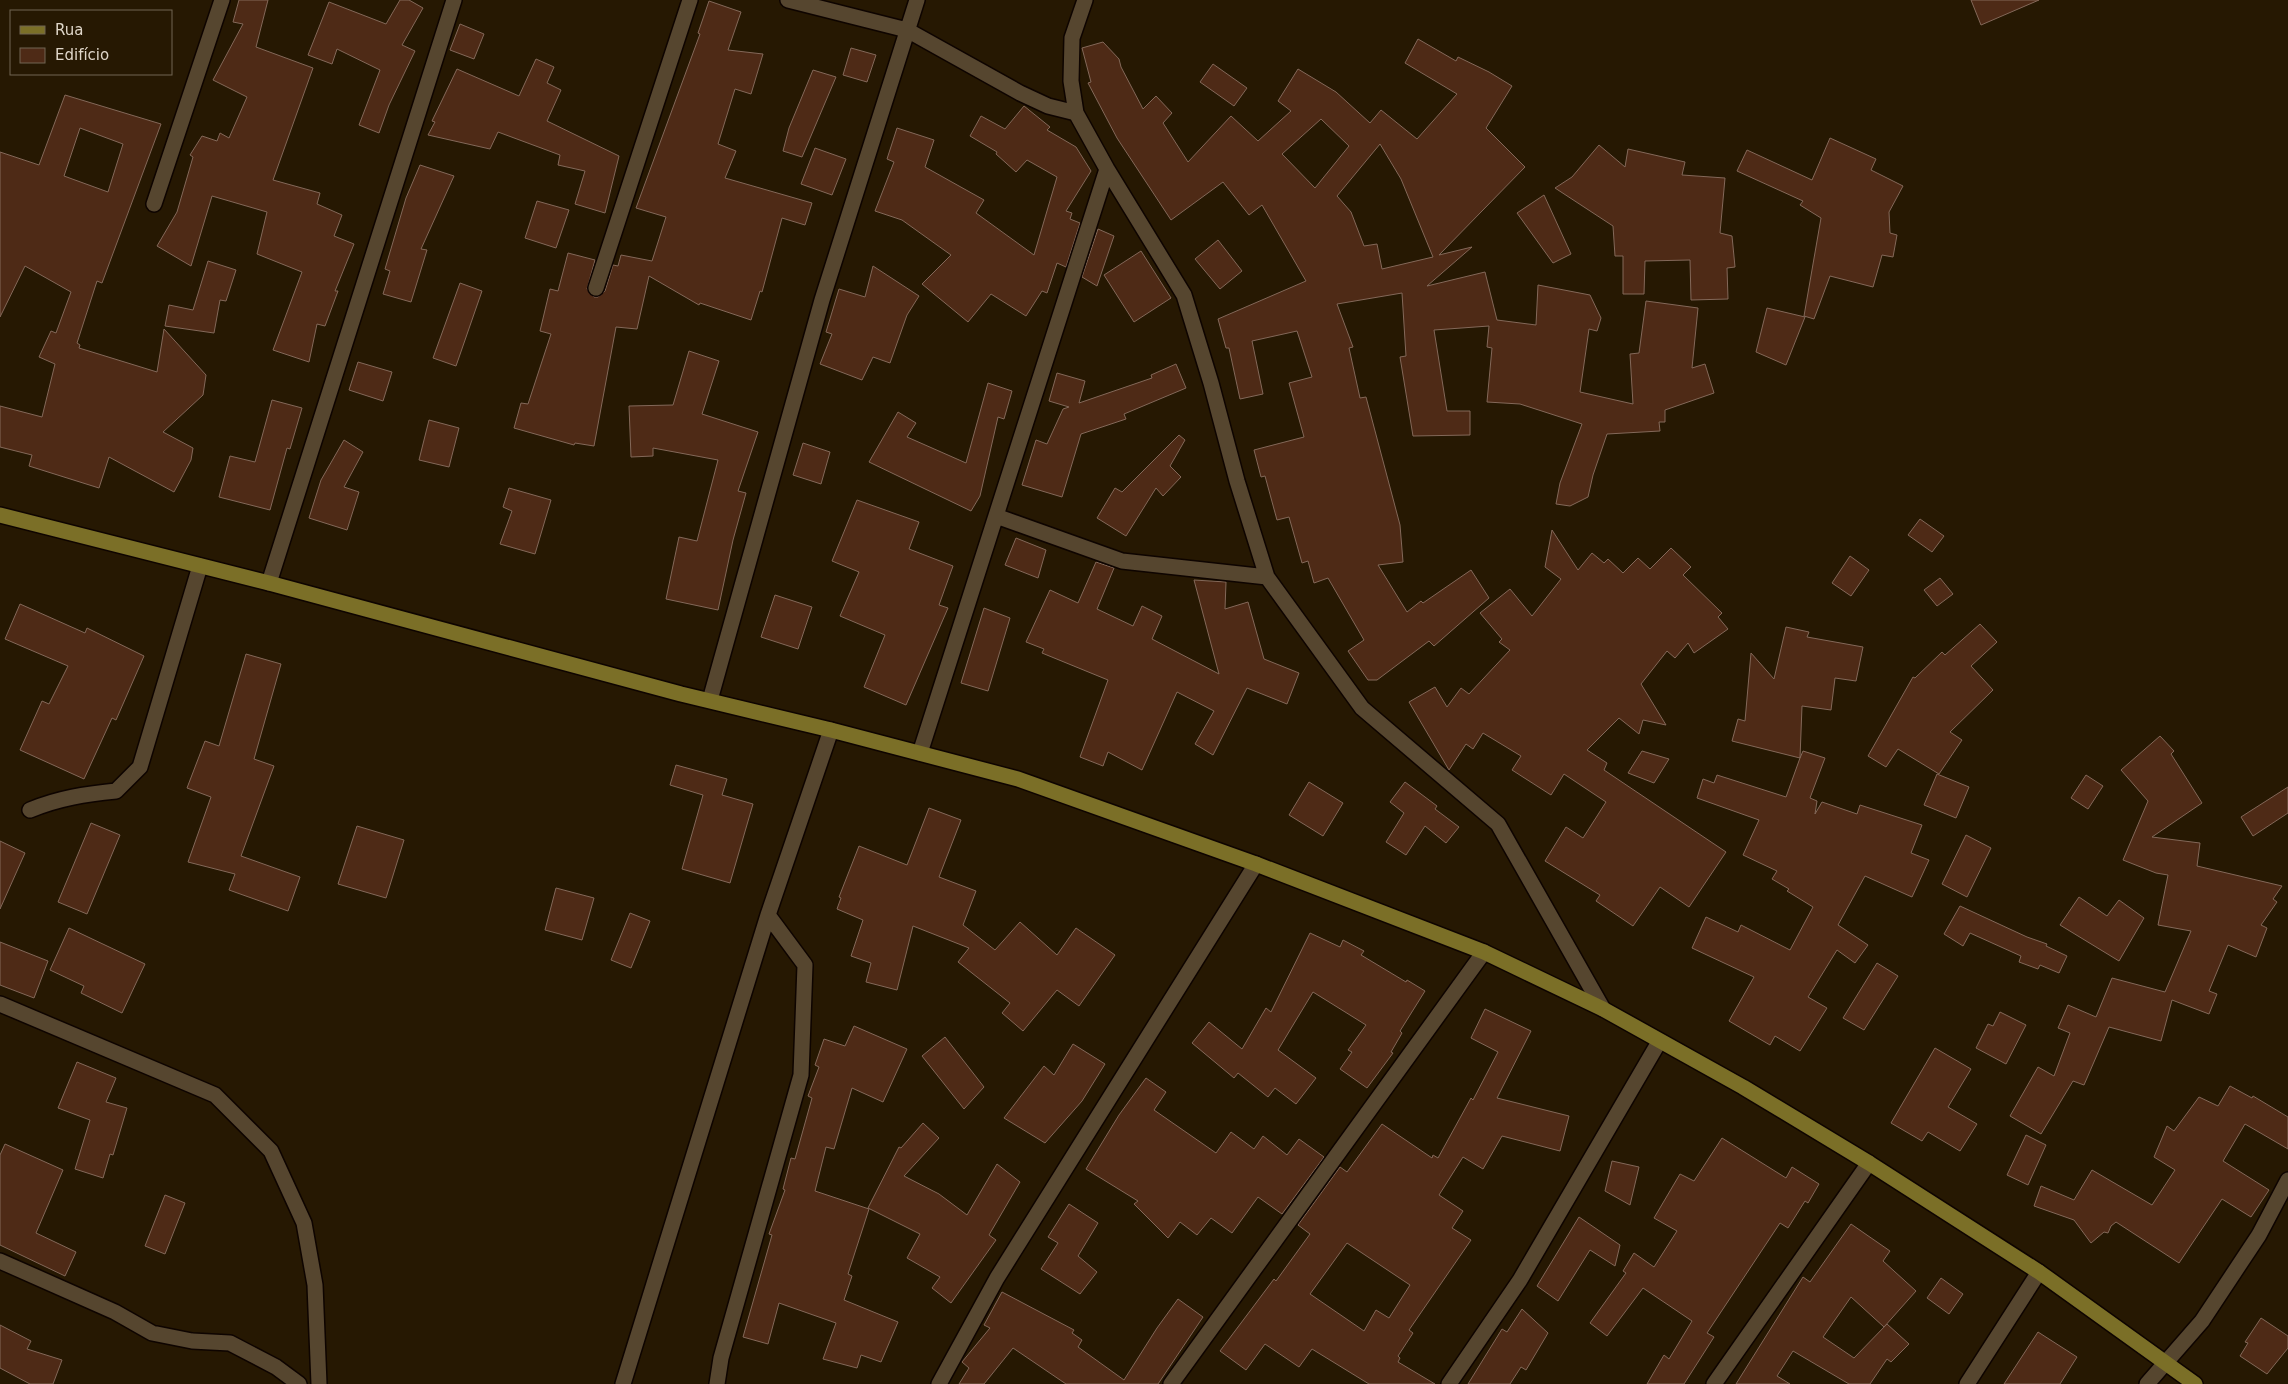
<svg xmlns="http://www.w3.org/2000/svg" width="2288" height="1384" viewBox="0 0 2288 1384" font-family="'DejaVu Sans',sans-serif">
	<rect width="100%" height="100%" fill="#261802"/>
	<path fill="#4e2a16" stroke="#836859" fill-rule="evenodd" d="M239,0H268L256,47L313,68L273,180L320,193L317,204L342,215L334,236L354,244L335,291H338L325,326L317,324L309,362L273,350L302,272L257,254L267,212L212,196L191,266L157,246L177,212L193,157L190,155L202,136L217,141L220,133L229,138L247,97L213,80L243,24L233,22Z
		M400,0H409L423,8L402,45L415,51L389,105L379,133L359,125L380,70L337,49L332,64L308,55L329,2L386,24Z
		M1971,0H2039L1981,25Z
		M709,1L741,12L728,50L763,54L751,94L735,89L718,144L736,151L725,178L812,203L805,225L782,218L762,292L760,291L751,320L700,303L699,305L649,276L637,329L616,327L594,446L575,443L574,445L514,428L521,403L528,404L551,334L540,331L550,289L558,291L568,253L595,260L587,289L594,297H598L605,291L613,265L618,266L621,255L652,261L666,217L636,208L700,34L698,33Z
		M460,24L484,34L474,59L450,50Z
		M1418,39L1456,61L1458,57L1489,72L1512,86L1486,128L1525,167L1439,255L1472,247L1427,286L1485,272L1497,320L1536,325L1538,285L1590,295L1601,318L1597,331L1589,329L1580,392L1633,404L1630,354L1639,353L1646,301L1698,308L1692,368L1705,364L1714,393L1665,410V422H1659L1660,431L1607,434L1593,475L1588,497L1570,506L1556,504L1560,483L1582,424L1520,404L1487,402L1492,348L1487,347L1489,326L1434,330L1447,411H1470V435L1413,436L1400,357L1406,356L1402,293L1337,304L1353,347L1349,348L1360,398L1366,397L1400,525L1403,562L1378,565L1407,612L1421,601L1423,603L1471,570L1489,598L1434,646L1429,641L1377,680H1368L1348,651L1364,640L1328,578L1314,583L1308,561L1302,563L1289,517L1277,520L1265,476L1261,477L1254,450L1304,437L1289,383L1312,377L1297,331L1252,341L1263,394L1240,399L1229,348H1226L1218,319L1306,281L1262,205L1249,215L1223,182L1171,220L1117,138L1088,83L1091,82L1082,48L1103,42L1119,59L1121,67L1143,109L1156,96L1172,113L1163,123L1188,162L1231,116L1258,141L1291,111L1278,101L1298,69L1336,92L1370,123L1381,110L1417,139L1457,94L1405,63ZM1321,119L1349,146L1315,188L1282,154ZM1380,144L1401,179L1433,257L1382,269L1377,244L1364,246L1351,212L1337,196Z
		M851,48L876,55L867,82L843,75Z
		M536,59L554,67L547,83L561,90L547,121L619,156L605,213L575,204L585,171L558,165L560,155L498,132L490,149L428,135L435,122L432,121L457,69L519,96Z
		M1213,64L1247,88L1234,106L1200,82Z
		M813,70L836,77L802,157L783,151L789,128Z
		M65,95L161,124L102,283L97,281L77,343L80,345L79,348L157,372L164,329L206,375L203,395L163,432L193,448L191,460L174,492L109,457L99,488L29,466L32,455L0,447V406L42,417L55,364L39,357L51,331L56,333L71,292L25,266L0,317V152L39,165ZM80,128L123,144L108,192L64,176Z
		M1024,106L1050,127L1047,130L1076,147L1091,171L1066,211L1072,213L1070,219L1080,223L1066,267L1057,263L1047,293L1042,291L1026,316L991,294L968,322L922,284L951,255L902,220L875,211L894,162L887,159L897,128L934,140L925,167L984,200L976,213L1034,255L1057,177L1027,160L1016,172L996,154L997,152L970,136L981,116L1005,129Z
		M1830,138L1876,159L1871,170L1903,186L1889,212L1890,233L1897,235L1893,257L1882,255L1873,287L1830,276L1814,319L1804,316L1821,218L1800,205L1803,201L1737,171L1747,150L1812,180Z
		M1599,145L1625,167L1628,149L1685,162L1682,175L1725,178L1720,233L1732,236L1735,267L1727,268L1728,299L1691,300L1690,260L1645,261L1644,294H1623V256H1615L1613,226L1555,188L1572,177Z
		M815,148L846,159L832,195L801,184Z
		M420,165L454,176L421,249L427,250L411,302L383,294L390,271L385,269L406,198Z
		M1544,195L1571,254L1553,263L1517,213Z
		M537,201L569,210L556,248L525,238Z
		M1098,229L1114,236L1097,286L1082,277Z
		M1218,240L1242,271L1220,289L1195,259Z
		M1141,251L1171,298L1134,322L1104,275Z
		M208,261L236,270L226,301L220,300L214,333L165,326L169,305L193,310Z
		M873,266L919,296L907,315L890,363L873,357L862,380L820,364L832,334L826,332L839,289L865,297Z
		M460,283L482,291L456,366L433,358Z
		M1767,308L1805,317L1786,365L1756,352Z
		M689,351L719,361L702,414L758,432L738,491L746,493L733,540L718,610L666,599L679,537L697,541L718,460L653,448V456L631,457L629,406L673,405Z
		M358,362L392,372L383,401L349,390Z
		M1176,364L1186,388L1124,414L1126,419L1081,434L1062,497L1022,485L1036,440L1047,444L1063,409L1069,407L1049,401L1057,373L1085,381L1079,403L1152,378L1151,375Z
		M988,383L1012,391L1004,419L998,417L980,496L971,511L869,462L898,412L916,423L907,437L966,463Z
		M272,400L302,408L290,449L287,448L270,510L219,497L230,456L255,462Z
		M429,420L459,428L449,467L419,460Z
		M1179,435L1185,440L1170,466L1181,477L1163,496L1156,488L1126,536L1097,518L1115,488L1122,492Z
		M344,440L363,452L344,487L359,492L347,530L309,518L321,480Z
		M803,443L830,452L821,484L793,475Z
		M509,488L551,500L535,554L500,544L512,511L503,507Z
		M857,500L919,522L909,549L953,566L939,605L948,608L906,705L864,687L885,635L840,616L859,572L832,561Z
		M1920,519L1944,536L1932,552L1908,535Z
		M1552,530L1578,570L1592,553L1604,563L1608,559L1623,573L1638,558L1650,569L1671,548L1691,567L1683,575L1722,613L1718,617L1728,629L1694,653L1688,643L1675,658L1667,651L1641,684L1666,725L1643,720L1639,734L1619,718L1587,750L1607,763L1604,770L1726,852L1689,907L1660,887L1633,926L1596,901L1600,895L1545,861L1566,827L1583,838L1606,802L1564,774L1551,795L1512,770L1521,756L1483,733L1473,749L1466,744L1449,770L1409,702L1435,687L1447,707L1461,688L1469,694L1510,650L1499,642L1502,639L1480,613L1510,589L1532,616L1561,579L1545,567Z
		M1016,538L1046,550L1038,578L1005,565Z
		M1850,556L1869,570L1851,596L1832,583Z
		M1096,562L1114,568L1097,609L1133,626L1142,606L1162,616L1152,639L1219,674L1194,580L1226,582L1225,609L1248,602L1264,659L1299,673L1287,704L1247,688L1213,755L1195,744L1214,711L1177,692L1142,770L1108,752L1103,766L1080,757L1108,680L1042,653L1044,649L1026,642L1050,590L1078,603Z
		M1940,578L1953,594L1937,606L1924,590Z
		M775,595L812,607L798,649L761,637Z
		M20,604L85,633L87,628L144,656L116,720L112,718L84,779L20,750L42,701L49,704L68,666L5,639Z
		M984,608L1010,618L988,691L961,683Z
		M1980,624L1997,642L1971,666L1993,690L1950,732L1962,740L1939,774L1898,749L1886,767L1868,756L1913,677L1915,678L1942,652L1945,655Z
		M1786,627L1809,632L1807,637L1863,647L1856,681L1835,678L1831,710L1802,706L1800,758L1803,751L1825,758L1810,798L1817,801L1815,814L1822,802L1857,814L1860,805L1922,825L1911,853L1929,860L1912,897L1865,876L1838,925L1868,945L1855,963L1837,950L1808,997L1827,1008L1800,1051L1775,1036L1770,1045L1729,1021L1754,977L1692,948L1706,917L1738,932L1741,925L1790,950L1813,907L1787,891L1789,889L1772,879L1777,871L1743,855L1759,820L1697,798L1703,779L1714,783L1717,775L1786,797L1800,758L1732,741L1738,719L1745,721L1751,653L1774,679Z
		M246,654L281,664L254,759L274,766L241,856L300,877L288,911L229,890L235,874L188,862L211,797L187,788L205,741L219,746Z
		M2160,736L2174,751L2171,754L2202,803L2152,837L2200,843L2197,866L2282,886L2273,899L2277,902L2261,925L2267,928L2256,957L2228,945L2209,991L2217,994L2209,1014L2172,1000L2161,1041L2109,1027L2084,1085L2073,1081L2041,1134L2010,1116L2038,1067L2054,1076L2070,1033L2058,1028L2068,1005L2096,1017L2112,978L2165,992L2191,931L2158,925L2168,875L2156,873L2123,860L2148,801L2121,770Z
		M1642,751L1669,759L1654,783L1628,773Z
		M676,765L727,779L722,795L753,804L730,883L682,869L703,795L670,785Z
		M1937,774L1969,787L1956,818L1924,805Z
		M2086,775L2103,786L2088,809L2071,798Z
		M1309,782L1343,803L1323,836L1289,815Z
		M1405,782L1437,806L1435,809L1459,827L1446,843L1425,826L1406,855L1386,842L1404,813L1390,802Z
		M2288,787V813L2253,836L2241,817Z
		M929,808L961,820L939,877L976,891L963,925L995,950L1020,922L1057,955L1076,928L1115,955L1079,1006L1057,990L1023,1031L1002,1013L1010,1003L958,962L969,948L913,926L897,990L866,982L871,963L851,956L863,920L837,909L841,898L839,897L859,846L907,865Z
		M91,823L120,835L87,914L58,902Z
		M357,826L404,840L386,898L338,884Z
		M1966,835L1991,848L1967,897L1942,884Z
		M0,841L25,853L0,909Z
		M556,888L594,898L582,940L545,930Z
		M2079,897L2107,916L2119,900L2144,918L2119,961L2060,925Z
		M1960,906L2027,937L2047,944L2046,946L2067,956L2059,973L2040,965L2038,969L2019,962L2021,956L1970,933L1963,946L1944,934Z
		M630,913L650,921L631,968L611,960Z
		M69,928L145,964L122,1013L81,993L84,986L50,970Z
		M1310,933L1340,947L1343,940L1364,951L1361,955L1406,982L1407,980L1425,991L1400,1031L1402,1033L1391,1052L1393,1053L1367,1088L1340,1069L1352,1052L1348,1050L1366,1025L1313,992L1278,1050L1316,1078L1296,1104L1275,1088L1268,1097L1238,1073L1234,1078L1192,1043L1209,1022L1242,1049L1266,1008L1271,1012Z
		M0,942L48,961L34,998L0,985Z
		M1877,963L1898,976L1864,1030L1843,1018Z
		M1485,1009L1531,1031L1497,1098L1569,1116L1560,1151L1502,1136L1483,1169L1463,1157L1439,1195L1463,1211L1452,1228L1471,1240L1409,1330L1413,1333L1398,1356L1400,1358L1398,1362L1435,1384H1369L1312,1349L1299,1367L1265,1344L1246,1370L1220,1351L1274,1279L1276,1281L1310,1234L1298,1225L1340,1167L1347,1172L1382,1124L1432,1158L1433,1155L1438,1158L1471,1098L1473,1100L1498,1052L1471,1038ZM1347,1243L1410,1285L1389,1318L1376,1310L1364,1331L1310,1294Z
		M2000,1012L2026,1025L2006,1064L1976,1048L1988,1024L1993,1026Z
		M854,1026L907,1049L883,1102L852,1088L834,1149L826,1147L815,1191L869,1209L848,1274L852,1276L844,1300L898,1322L881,1362L861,1355L857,1368L823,1359L836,1323L779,1303L768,1344L743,1337L772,1235L769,1234L785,1190L783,1189L791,1158L795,1159L812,1098L808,1096L819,1067L815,1065L824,1039L845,1046Z
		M945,1037L984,1087L964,1109L922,1056Z
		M1073,1044L1105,1064L1082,1101L1045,1143L1004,1118L1044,1066L1054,1075Z
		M1935,1048L1971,1069L1948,1107L1977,1124L1960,1151L1928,1132L1922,1141L1891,1123Z
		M77,1062L116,1078L106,1102L127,1108L113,1155L110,1154L103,1178L75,1169L90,1120L58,1108Z
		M1146,1078L1166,1092L1154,1110L1216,1153L1231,1132L1254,1149L1263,1136L1287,1155L1299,1139L1324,1157L1282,1214L1258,1197L1232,1233L1211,1218L1197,1235L1180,1222L1168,1238L1134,1204L1138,1201L1086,1169L1119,1115Z
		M2230,1086L2252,1098L2253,1096L2288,1117V1149L2245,1124L2223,1161L2269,1190L2251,1217L2222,1199L2179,1263L2116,1222L2111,1226L2108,1233L2104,1232L2091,1243L2074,1220L2034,1206L2041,1186L2074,1200L2092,1170L2152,1205L2175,1170L2154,1157L2167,1126L2174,1131L2199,1097L2218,1106Z
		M923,1123L939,1138L904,1176L939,1194L967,1215L997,1164L1020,1182L989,1235L996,1240L951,1303L932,1288L940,1277L907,1258L920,1234L868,1208L899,1147L901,1148Z
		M2026,1135L2046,1145L2028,1185L2007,1175Z
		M1722,1138L1786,1178L1792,1167L1819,1184L1808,1203L1805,1201L1788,1228L1780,1223L1707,1333L1714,1337L1684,1384H1647L1664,1355L1669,1359L1692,1321L1643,1288L1607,1336L1590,1323L1626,1273L1623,1271L1634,1253L1654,1267L1677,1231L1654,1218L1680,1174L1694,1181Z
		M5,1144L63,1170L36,1233L76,1252L65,1276L0,1245V1155Z
		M1612,1161L1639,1167L1630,1205L1605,1191Z
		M165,1195L185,1203L165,1254L145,1246Z
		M1069,1204L1098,1223L1078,1256L1097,1272L1080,1294L1041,1269L1058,1243L1048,1237Z
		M1579,1217L1620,1245L1615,1266L1590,1250L1558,1301L1537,1286Z
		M1851,1224L1890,1251L1883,1261L1916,1291L1884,1327L1851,1297L1823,1337L1854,1358L1887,1324L1909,1344L1891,1362L1887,1359L1870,1384H1849L1793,1351L1777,1376L1790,1384H1736L1803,1277L1810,1282Z
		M1941,1278L1963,1294L1949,1314L1927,1298Z
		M1002,1292L1074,1330L1072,1333L1082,1340L1078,1347L1124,1380L1157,1328L1178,1299L1203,1317L1158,1384H1066L1013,1348L984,1384H959L969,1368L962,1362L990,1328L984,1325Z
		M1522,1309L1548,1333L1526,1370L1521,1367L1510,1384H1468L1502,1329L1507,1332Z
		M2261,1318L2288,1336V1348L2267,1374L2240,1356L2248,1343L2245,1342Z
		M0,1325L31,1341L27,1349L62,1360L53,1384H30L0,1368Z
		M2038,1332L2077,1357L2060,1384H2004Z"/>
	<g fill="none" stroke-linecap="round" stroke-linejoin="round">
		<g stroke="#0e0400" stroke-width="18">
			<path id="minor" d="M788,0L907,30L1020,93L1048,106L1076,113
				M1085,0L1072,38L1071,81L1076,113L1107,169L1184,295L1211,383L1237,481L1267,577L1362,708L1498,824L1603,1009
				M154,204L222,0
				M596,288L690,0
				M996,516L1122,561L1267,577
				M269,583L454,0
				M710,700L822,300L917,0
				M920,753L1107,169
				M30,810C59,798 86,794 116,791L140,767L200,566
				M0,1004L215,1095L271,1151L304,1223L315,1285L319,1384
				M0,1261L115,1312L152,1333L192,1341L230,1343L276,1367L299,1384
				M623,1384L768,915L831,730
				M717,1384L721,1358L801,1075L805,965L768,915
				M939,1384L997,1278L1256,864
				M1171,1384L1484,952
				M1449,1384L1520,1280L1659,1042
				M1714,1384L1869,1163
				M1967,1384L2039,1272
				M2147,1384L2202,1321L2259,1235L2288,1180"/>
		</g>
		<g stroke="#0e0400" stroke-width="18">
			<path id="major" d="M0,515L269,583L681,694L831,730L1018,779L1256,864L1484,952L1603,1009L1743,1087L1869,1163L2039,1272L2195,1384"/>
		</g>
		<use href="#minor" stroke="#56462f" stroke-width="15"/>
		<use href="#major" stroke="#7b6f27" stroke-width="15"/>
	</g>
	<rect x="10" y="10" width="162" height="65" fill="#261802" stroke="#706452"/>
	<rect x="20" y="26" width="25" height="8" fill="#7b6f27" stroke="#706452"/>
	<text x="55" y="35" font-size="15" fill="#dfd6c9">Rua</text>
	<rect x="20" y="48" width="25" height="15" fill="#4e2a16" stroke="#706452"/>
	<text x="55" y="60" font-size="15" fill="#dfd6c9">Edifício</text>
</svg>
